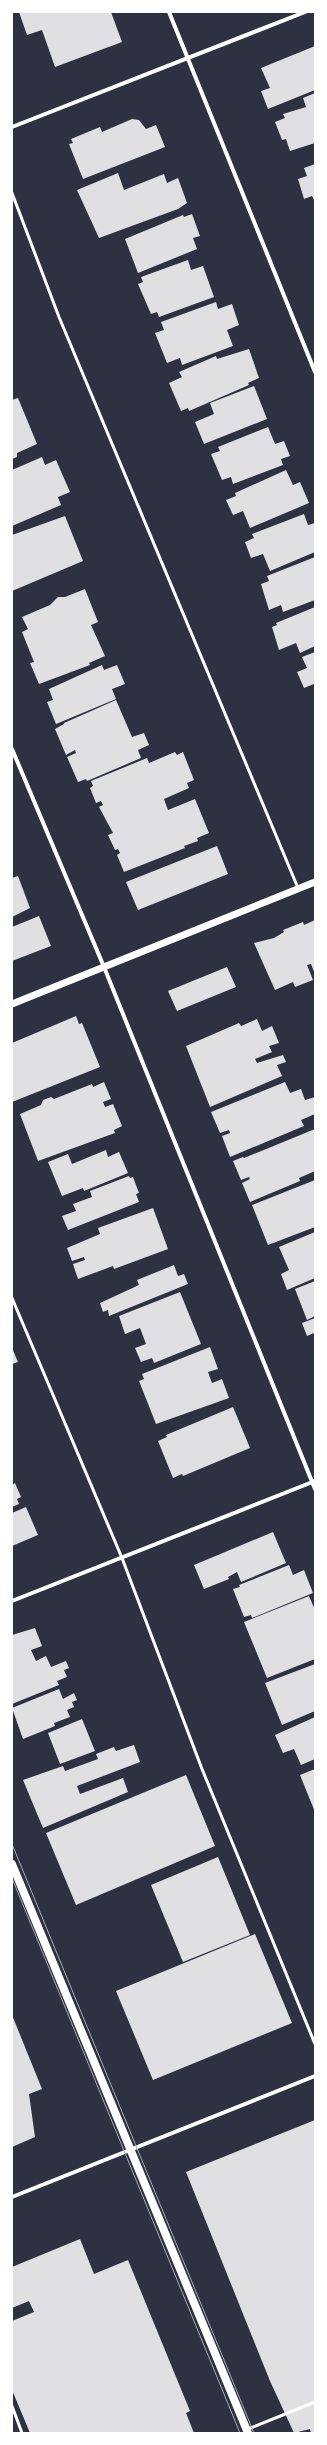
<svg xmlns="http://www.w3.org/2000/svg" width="327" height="2445" viewBox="0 0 327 2445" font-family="'Exo 2',sans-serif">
	<rect width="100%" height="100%" fill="#2d3142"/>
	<path fill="#e0e0e3" d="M19,12H111L122,42L55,67L42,30L27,35Z
		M315,46V90L268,109L261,91L270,88L261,68Z
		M315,93V143L290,151L286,139L282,140L275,122L285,118L283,114L306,107L303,98Z
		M132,119L139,120L146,129L156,125L165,147L83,179L69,144L73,143L71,139L100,127L102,132Z
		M315,164V202L312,196L304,199L298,179L307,176L304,168Z
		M118,173L124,190L164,174L167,183L178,178L187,203L178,209L99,238L77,190Z
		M192,214L200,236L193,238L197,249L138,273L125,239L183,215L184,217Z
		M188,260L191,270L203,266L214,297L159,317L157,312L151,314L138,284L143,282L141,277Z
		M216,302L218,309L232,304L239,325L227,330L233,346L182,365L180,358L167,363L155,333L164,330L161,322Z
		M249,349L259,378L248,383L249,385L189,411L188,408L181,411L169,383L182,377L179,372L216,356L217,359Z
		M254,386L267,419L204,444L195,422L214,414L210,403Z
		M18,398L37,444L17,453V457L12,459V400Z
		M268,427L275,444L284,441L290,456L281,459L283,465L233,484L231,477L222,480L211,454L220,451L218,447Z
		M42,457L45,465L56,460L70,492L58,497L61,505L12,526V470Z
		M286,470L293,485L300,482L309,503L250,528L243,511L233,515L226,500L236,496L235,493Z
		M304,514L308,525L315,523V552L270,571L263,554L251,558L245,542L254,538L252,534Z
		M65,516L83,561L12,591V535Z
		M315,557V600L283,612L281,605L269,610L261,584L269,581L267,576Z
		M85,589L98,622L91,625L105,656L89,663L90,665L39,684L30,663L34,662L22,632L28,629L22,617L50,605L58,597H65Z
		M315,607V646L300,653L296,643L279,650L272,627L277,625L276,623Z
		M315,652V687L314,684L304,688L297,672L307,668L302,657Z
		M102,665L104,670L117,665L125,684L112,689L116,699L56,724L47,702L53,700L49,689Z
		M116,700L132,737L144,733L149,745L138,750L141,758L87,781L86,779L78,782L67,757L76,753L75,750L66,755L55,729L64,724V723Z
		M175,752L177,755L183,752L194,780L187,783L189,788L164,799L168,810L195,799L209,833L197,838L198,841L184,846L185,848L124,872L117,855L120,853L118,849L115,850L108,835L113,833L99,807L103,805L101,801L96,803L90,788L93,786L91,781L147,758L149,763Z
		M217,846L228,874L138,910L126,882Z
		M18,876L30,908L12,917V878Z
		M39,916L51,946L12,961V927Z
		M315,920V974L311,964L307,965L313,980L295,987L293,982L275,990L254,943L274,938L284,932L283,930L303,922L304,925Z
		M227,967L236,987L177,1011L168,991Z
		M76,1016L79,1024L82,1023L100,1067L12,1102V1043Z
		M257,1019L262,1031L272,1026L279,1043L269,1046L272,1052L255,1059L257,1063L283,1055L286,1062L277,1065L282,1076L210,1107L186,1046L239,1023L241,1026Z
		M104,1082L111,1099L103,1102L105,1107L113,1104L122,1126L114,1130L115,1133L38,1161L20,1114L41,1105L43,1100L51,1097L54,1099L92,1084L93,1087Z
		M285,1082L290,1093L301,1089L305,1100L315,1097V1114L301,1120L304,1126L230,1157L222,1136L230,1133L229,1130L220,1133L211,1112Z
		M315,1129V1171L299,1178L300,1181L250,1202L242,1183L250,1179L249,1177L241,1180L233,1161L243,1157L244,1158Z
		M106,1150L108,1157L119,1152L128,1173L84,1191L83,1188L62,1196L48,1162L68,1154L72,1164Z
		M129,1176L130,1178L133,1177L139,1193L136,1194L139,1202L68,1230L62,1216L76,1211L73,1204L92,1197L90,1191Z
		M315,1180V1227L268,1245L252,1205Z
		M153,1208L168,1249L114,1269L113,1266L78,1279L73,1264L85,1260L84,1257L72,1261L67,1248L100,1234L98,1228Z
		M315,1232V1278L287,1290L281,1274L289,1270L279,1247Z
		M174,1265L178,1276L184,1274L188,1284L109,1316L108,1310L103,1312L100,1303L139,1285L137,1280Z
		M315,1281V1316L307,1320L295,1289Z
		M180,1292L201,1344L154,1363L152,1358L141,1362L135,1348L146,1344L140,1328L125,1334L119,1316Z
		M315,1318V1337L314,1333L307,1336L302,1323Z
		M210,1347L218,1369L208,1372L212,1383L222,1379L229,1398L156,1424L139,1381L144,1379L142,1374Z
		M12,1348L18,1362L12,1364Z
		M233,1407L250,1448L183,1476L182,1474L173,1478L158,1441L167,1437L166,1435Z
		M15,1483L21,1497L17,1499L19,1504L12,1507V1485Z
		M26,1507L38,1535L12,1546V1513Z
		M273,1532L286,1563L241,1582L237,1572L228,1577L229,1579L204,1589L194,1565Z
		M289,1565L293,1575L304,1570L313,1593L252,1618L251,1615L244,1617L233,1589L240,1587L239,1585Z
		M309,1596L315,1610V1659L267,1678L244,1622Z
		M35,1628L42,1646L31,1650L36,1661L46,1656L51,1667L66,1661L69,1668L64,1670L67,1677L57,1681L59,1685L12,1704V1635Z
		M315,1664V1711L282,1725L265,1683Z
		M59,1689L63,1699L74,1693L77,1700L72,1702L74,1707L67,1710L70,1717L54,1723L55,1726L23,1739L12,1708Z
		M315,1717V1759L301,1765L294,1749L283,1753L275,1735Z
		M82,1719L95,1751L60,1764L48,1733Z
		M134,1745L140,1762L77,1786L80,1794L123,1778L128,1792L43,1828L23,1780L63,1766L65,1771L98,1759L96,1754L114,1747L116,1751Z
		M315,1769V1812L300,1775Z
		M186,1775L215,1846L76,1905L46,1833Z
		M218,1857L250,1935L183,1962L151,1885Z
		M255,1934L292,2023L153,2080L116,1991Z
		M12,2015L42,2089L29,2094L35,2137L12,2147Z
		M315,2120V2433H311L310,2429L294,2433L270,2381L186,2172Z
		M80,2239L94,2274L128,2260L190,2411L186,2413L194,2433H30L12,2390V2321L34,2312L29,2301L12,2308V2267Z"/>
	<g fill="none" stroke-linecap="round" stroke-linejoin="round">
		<path stroke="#fff" stroke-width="3" d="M12,193L59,317L298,888
			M12,1298L122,1558L202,1769L315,2044
			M12,2406L22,2433
			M248,2429L315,2402"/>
		<path stroke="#fff" stroke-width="4" d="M169,12L315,372
			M12,127L305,12
			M12,749L104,967L315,1489
			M12,1601L315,1481
			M12,2197L315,2076"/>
		<path stroke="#fff" stroke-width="7" d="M12,1004L315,882"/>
		<path stroke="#fff" stroke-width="8" d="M12,1864L248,2433"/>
		<path stroke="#abadb3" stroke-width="1" d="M12,1844L254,2433
			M12,1878L240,2433"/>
	</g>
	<rect width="327" height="2445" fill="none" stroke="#ffffff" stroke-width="26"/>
</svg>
